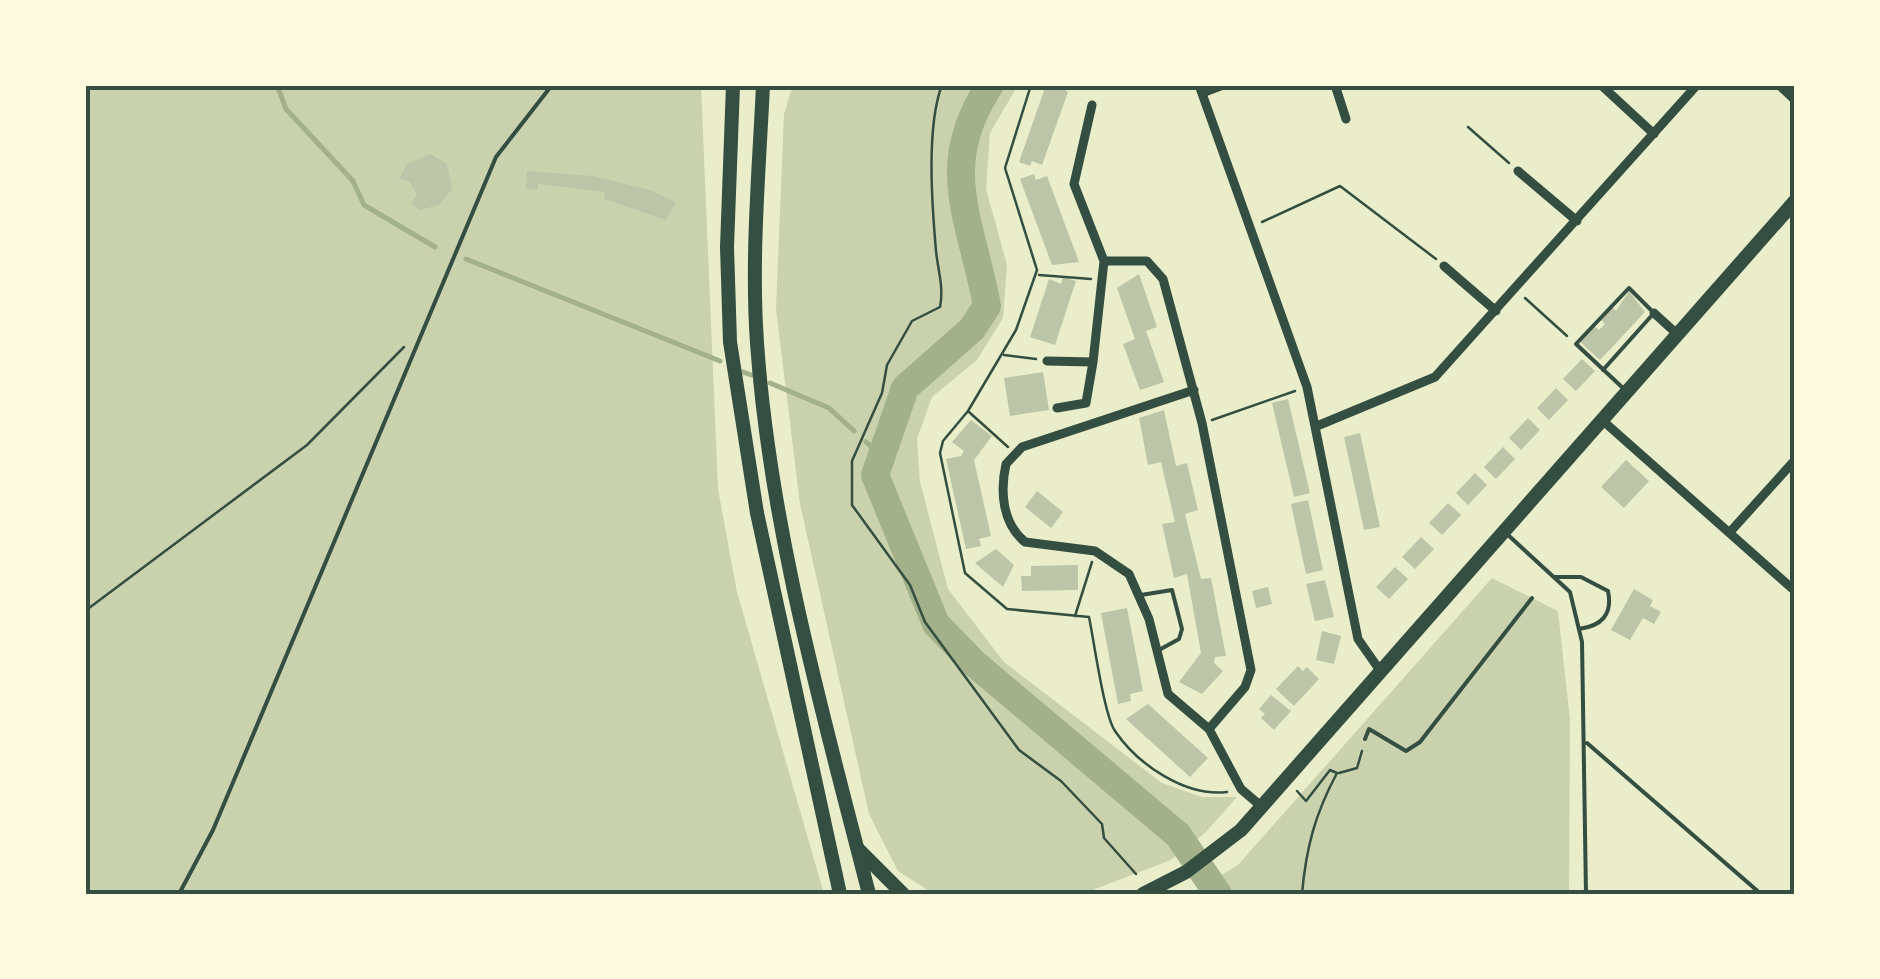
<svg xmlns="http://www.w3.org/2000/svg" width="1880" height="979" viewBox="0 0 1880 979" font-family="Georgia,serif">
	<rect width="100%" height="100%" fill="#e9edc9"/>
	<path fill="#cad2ad" d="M85,85H701L718,489L737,592L824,894H85Z
		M793,85H1018L990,133L986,189L1007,265L1003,318L977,360L932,397L917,439L920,482L948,589L1004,662L1162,783L1202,797H1237L1206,832L1171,860L1082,894H934L898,871L869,814L800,504L776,309L784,114Z
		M1492,578L1558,611L1570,720L1569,894H1190L1238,865Z"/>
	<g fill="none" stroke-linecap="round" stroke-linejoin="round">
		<path stroke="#a3b18a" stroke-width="5" d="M277,85L286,109L353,181L364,205L435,247
			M466,259L720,361
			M743,372L751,375
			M770,383L829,408L854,431
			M866,442L882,456"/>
		<path stroke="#a3b18a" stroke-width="28" d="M990,85C936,166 971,219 987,306L972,329L905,388L875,475L936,624L975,664L1178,835L1218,894"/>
	</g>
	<path fill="#bcc5a7" d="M1046,85H1058L1068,92L1042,165L1032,161L1030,166L1019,162Z
		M430,154L447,164L452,189L439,205L420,210L411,204L417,195L410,182L399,179L407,164Z
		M527,171L593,176L650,190L676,202L666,220L604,199L605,192L538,184L537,190L526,189Z
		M1034,174L1036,180L1047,176L1079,262L1052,265L1020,179Z
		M1139,274L1157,327L1146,331L1164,382L1140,390L1123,344L1135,339L1117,288Z
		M1063,277L1076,281L1055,345L1030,337L1049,279L1061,284Z
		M1629,291L1645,312L1600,360L1580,342L1594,326L1599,330L1605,324L1601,320L1612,307L1616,311Z
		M1582,359L1595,371L1576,391L1563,379Z
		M1043,372L1049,410L1010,416L1004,378Z
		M1556,388L1568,400L1549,420L1537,408Z
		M1288,399L1310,493L1294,497L1272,403Z
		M1164,410L1176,466L1187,463L1198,510L1185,514L1201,579L1211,578L1226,656L1215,657L1214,663L1223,671L1202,694L1179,682L1201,653L1187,574L1174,578L1162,524L1175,522L1161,462L1148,465L1139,418Z
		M1528,418L1540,430L1521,450L1509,438Z
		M971,420L992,436L974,460L991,536L979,539L981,546L966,549L946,459L961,456L964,451L952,442Z
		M1360,433L1380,527L1364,530L1344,437Z
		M1503,447L1515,459L1496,479L1484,467Z
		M1626,460L1649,481L1624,508L1601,487Z
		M1475,473L1487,485L1468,505L1456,493Z
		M1037,491L1063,512L1051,528L1025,507Z
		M1308,500L1323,570L1306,574L1291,504Z
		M1448,503L1461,515L1442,535L1429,523Z
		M1421,537L1434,549L1415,569L1402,557Z
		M996,549L1014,565L1003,587L975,563Z
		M1078,565V590L1022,591L1021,576H1031V566Z
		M1395,567L1408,579L1389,599L1376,587Z
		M1325,580L1334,617L1315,621L1306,584Z
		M1268,587L1272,604L1256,608L1252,591Z
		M1634,589L1653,600L1650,606L1661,612L1654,624L1643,618L1630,640L1611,630Z
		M1127,608L1143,691L1130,694L1131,701L1118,704L1101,613Z
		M1322,631L1341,636L1334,664L1316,660Z
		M1298,666L1303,671L1307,667L1319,679L1294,706L1276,689Z
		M1271,695L1291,711L1274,730L1261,718L1265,714L1259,709Z
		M1148,704L1208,758L1190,777L1126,719Z"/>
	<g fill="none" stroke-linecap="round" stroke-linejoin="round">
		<path stroke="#344e41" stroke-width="2.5" d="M942,85C926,127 932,205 936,251C938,271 944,287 940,307L912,321L887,365L882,393L852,461V505L910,585L925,622L1019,750L1061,781L1102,824L1104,838L1136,874
			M1031,85L1005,168L1037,270L1016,330L968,411L943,441L940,453L965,573L1007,609L1089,617C1094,641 1104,715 1115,731C1138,765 1186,797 1227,792
			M1468,127L1509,163
			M1262,222L1340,186L1436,259
			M1039,275L1091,279
			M1525,298L1567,336
			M1004,355L1036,359
			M969,412L1008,447
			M1212,420L1295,391
			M85,611L307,445L404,347
			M1075,616L1092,562
			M1339,773L1357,768L1362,751
			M1297,791L1306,801L1330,770L1337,773C1315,814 1306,848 1302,894"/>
		<path stroke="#344e41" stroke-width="4" d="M1603,370L1654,313L1629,288L1576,344L1624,389
			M1508,535L1570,592L1582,642L1586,894
			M1555,577H1581L1608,591C1613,615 1601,626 1579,629
			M1141,595L1172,590L1182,629L1179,639L1159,650
			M1365,739L1369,729L1406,751L1420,742L1532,598
			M1587,743L1761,894
			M179,894L213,830L496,157L552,85"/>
		<path stroke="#344e41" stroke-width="9" d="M1199,85L1307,387L1358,639L1381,672
			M1335,85L1346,119
			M1601,85L1654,134
			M1779,85L1795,100
			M1202,93L1223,85
			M1092,105L1074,184L1104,261H1147L1163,279L1202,423L1251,670L1245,687L1209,729
			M1518,171L1577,221
			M1444,266L1496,311
			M1654,313L1677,334
			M1047,361L1093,362L1104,261
			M1194,390L1022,447L1006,464C1000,491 1002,523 1025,542L1095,551L1129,574L1149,619L1168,694L1209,729L1241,789L1262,807
			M1057,408L1086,403L1093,362
			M1602,420L1795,591
			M1317,426L1435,377L1697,85
			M1730,532L1795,460"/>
		<path stroke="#344e41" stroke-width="14" d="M858,849L903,894
			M1143,894L1186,872L1241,830L1795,201"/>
		<path stroke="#344e41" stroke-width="14" d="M733,85L727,247L730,342L757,513L840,894
			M763,85C759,171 751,258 757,343C770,529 823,714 869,894"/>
	</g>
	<rect width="1880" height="979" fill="none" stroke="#fefae0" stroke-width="175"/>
	<rect x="88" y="88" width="1704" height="804" fill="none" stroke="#344e41" stroke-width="4"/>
</svg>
